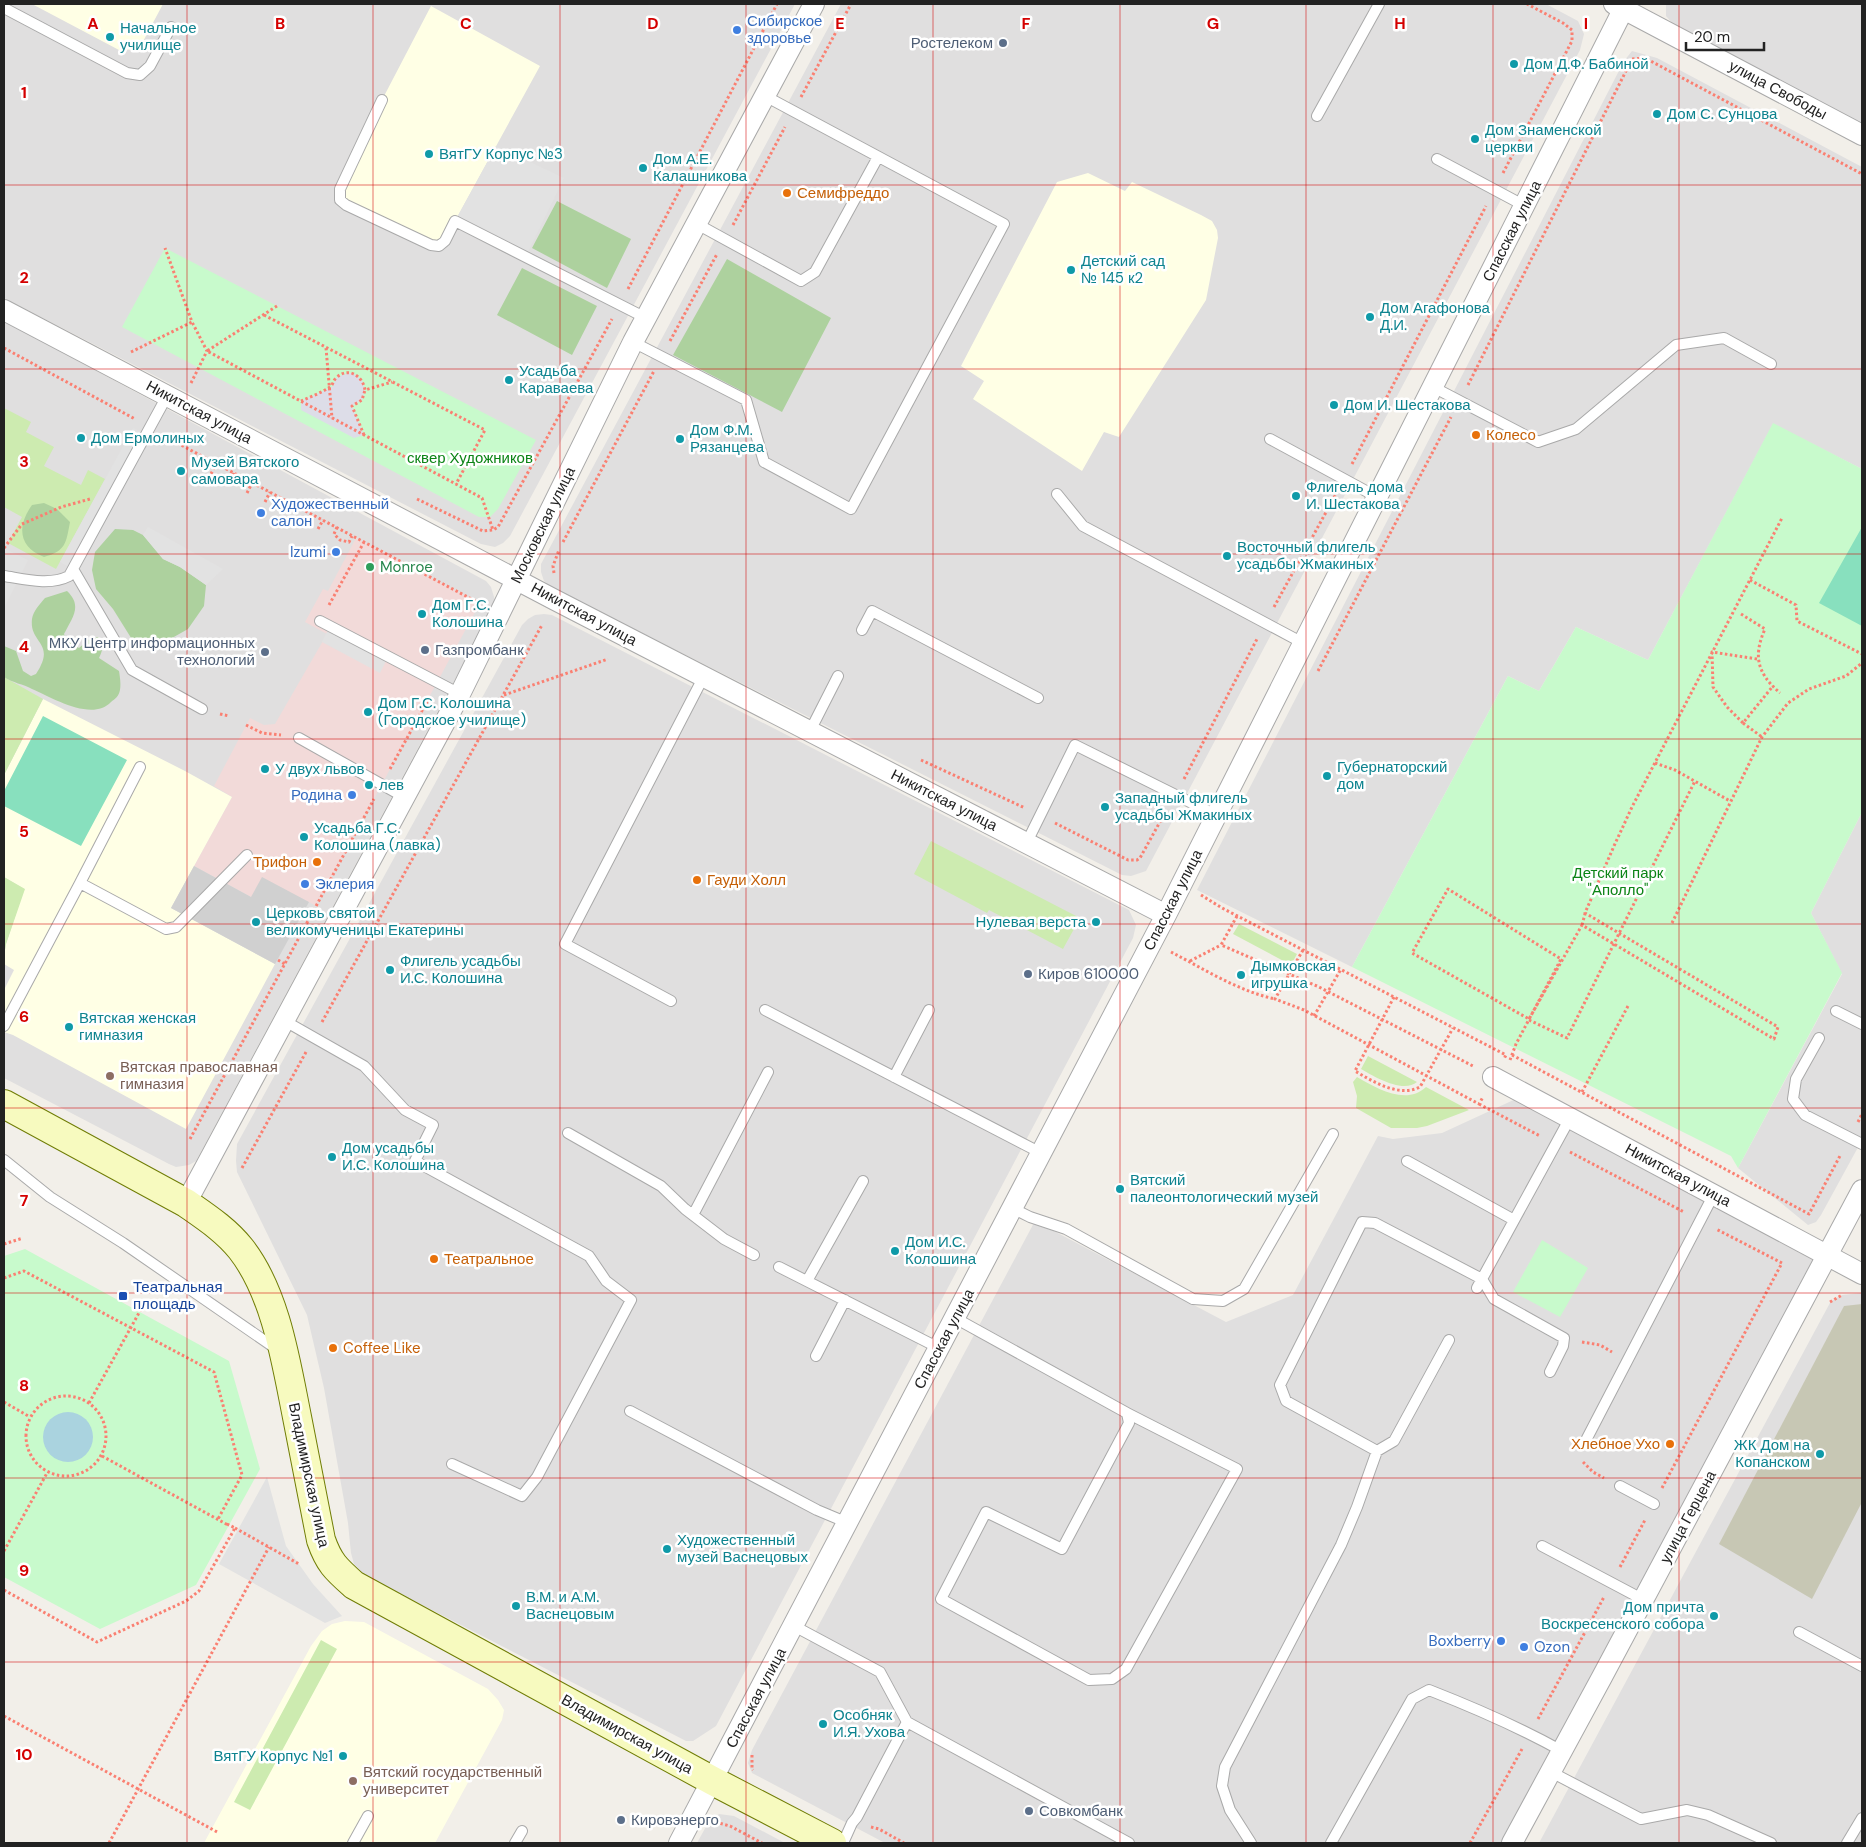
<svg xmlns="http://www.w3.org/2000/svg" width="1866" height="1847" viewBox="0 0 1866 1847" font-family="'DM Sans',sans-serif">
	<rect width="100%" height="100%" fill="#f2efe9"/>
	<path fill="#e0dfdf" d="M4,4H795L510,536L503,543L495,547L481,544L4,298Z
		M841,4H1546L1578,21L1584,34L1580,50L1146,871L1131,876L1122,875L551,587L544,581L541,572V564Z
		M1666,4H1862V125L1673,24L1666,16Z
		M1632,51L1657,58L1862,167V469L1773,424L1648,660L1576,627L1539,691L1508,676L1352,967L1197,890L1624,61Z
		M4,321L486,581L491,587L494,597L495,605L196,1161L189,1165L176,1167L169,1164L4,1078Z
		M544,614L552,615L1129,910L1136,925L1133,938L716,1726L693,1741H686L364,1575L354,1564L351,1553L348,1523L324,1388L307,1315L237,1172L236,1161L237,1144L522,625L528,619L535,615Z
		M1862,812V1140L1821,1215L1816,1222L1808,1225L1738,1168L1842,974L1811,913Z
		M1520,1097L1807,1245L1817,1267L1515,1843H885L752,1773L748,1763L752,1750L1035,1221L1226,1322L1293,1295L1378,1136L1393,1139L1442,1133Z
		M1862,1293V1843H1539L1831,1301L1842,1295Z
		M719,1814L734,1816L785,1843H697L708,1823Z"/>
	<path fill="#f2dad9" d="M356,538L480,603L316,906L307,901L251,897L194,866L232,797L214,786L250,718L264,725L275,724L327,634L305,622L323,589L328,591Z"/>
	<path fill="#ffffe5" d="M32,4H163L139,49L119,50Z
		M431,6L540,66L455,221L439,246L346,205L340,189L382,100Z
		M1088,173L1125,191L1132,182L1201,215L1212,221L1217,230L1218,238L1206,300L1119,437L1104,432L1082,471L973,399L984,381L961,366L1057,182Z
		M43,699L185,771L232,797L171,908L275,964L186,1129L13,1035L4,1032V990L14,970L4,964V956L6,944L24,889L4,877V775Z
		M345,1621L364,1622L488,1689L498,1700L504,1710L502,1720L435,1843H204L311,1646L322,1631L332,1624Z"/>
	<path fill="#d0d0d0" d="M194,866L251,897L262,877L309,902L275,964L171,908Z"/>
	<path fill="#c7c7b4" d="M1862,1304V1502L1812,1599L1719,1544L1844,1306Z"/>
	<path fill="#cdebb0" d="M4,408L31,422L26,432L54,447L44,466L81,485L88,470L105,479L56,569L8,543L22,517L4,507Z
		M4,677L43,699L4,775Z
		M931,841L1080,918L1063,949L989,910L987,913L914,874Z
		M4,877L25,889L6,944L4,956Z
		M1239,924L1297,954L1291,965L1233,934Z
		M1368,1056L1417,1082C1403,1094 1373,1076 1361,1069Z
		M1357,1077C1376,1088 1406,1106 1426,1087L1469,1110L1427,1126L1417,1128H1391L1356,1108L1357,1096L1353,1082Z
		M321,1640L337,1649L250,1810L234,1802Z"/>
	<path fill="#add19e" d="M557,201L631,239L607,288L532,248Z
		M727,259L831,318L782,412L673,355Z
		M522,268L597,306L572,355L497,315Z
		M44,503L57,509L70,522C66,543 66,551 44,557C18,547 17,526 32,505Z
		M115,529L133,530L143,535L163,559L180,567L206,585L204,606L188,629L165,642L151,644L133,641L113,609L96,589L92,570L95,552Z
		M67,591C83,606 72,618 64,634L67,641L79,648L88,640L98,637C104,645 103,649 99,658L119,671C120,677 121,684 120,690C119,696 115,699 111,702C92,722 53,698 32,689C23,684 13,683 4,677V646L16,651L23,671L31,676L36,674C57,642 29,644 32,619C33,611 40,604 45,598Z"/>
	<path fill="#c8facc" d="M165,248L536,440L498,509L490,517H479L122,327Z
		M1773,423L1862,469V812L1811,913L1842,973L1738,1168L1731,1156L1352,967L1508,676L1539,691L1576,627L1648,660Z
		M1542,1240L1588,1268L1560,1317L1513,1292Z
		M25,1249L229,1361L260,1469L196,1585L100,1629L4,1577V1256Z"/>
	<path fill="#88e0be" d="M1862,527V626L1819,603Z
		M43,716L127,760L81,846L4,806V791Z"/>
	<path fill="#e2e2e2" d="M496,146L564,178L526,256L455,221Z
		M133,428L146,435L73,569L60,562Z
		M148,527L223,569L206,585L180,567L163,559L143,535Z
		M4,548L28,560L4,608Z
		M330,626L388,657L380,673L322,642Z
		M267,1477L286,1546L313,1584L342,1616L325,1623L219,1564Z"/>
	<path fill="#dddde8" d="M348,373H353L362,380L365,390L362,400L352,406L364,435L354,438L301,410V401L332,387L337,377Z"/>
	<path fill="#aad3df" d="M43 1437a25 25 0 1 1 50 0a25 25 0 1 1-50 0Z"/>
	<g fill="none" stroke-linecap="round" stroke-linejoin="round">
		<g stroke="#a9a9a9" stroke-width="12">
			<path id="service" d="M4,8L127,73L140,75L150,66L171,27
				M382,100L340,189V200L346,205L431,245L439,246L445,241L455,221L646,318
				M1317,116L1379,4
				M1437,159L1525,206
				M697,224L801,281L815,272L878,157
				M633,342L746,400L764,462L851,509L1004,224L765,96
				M1433,387L1538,442L1576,429L1676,345L1724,338L1771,364
				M1270,439L1377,497
				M1057,494L1083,526L1303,643
				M73,569L132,670L202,709
				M4,576C24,579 50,586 69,576L167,396
				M320,621L460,694
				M862,630L872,611L1038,698
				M810,731L838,676
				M299,738L404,797
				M1027,842L1075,745L1216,815
				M80,883L140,767
				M671,1001L565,944L704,676
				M765,1010L1041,1153
				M1836,1011L1862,1024
				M283,1020L364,1066L405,1110L433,1125L415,1161L589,1256L606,1281L631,1300L537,1477L522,1496L452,1464
				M4,1026L80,883L166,929L176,927L247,855
				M1819,1038L1796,1079L1793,1099L1805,1115L1862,1144
				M894,1077L929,1010
				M568,1133L661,1186L685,1209L724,1239L754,1255
				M4,1160L50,1197L123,1243L278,1350
				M1407,1161L1514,1220
				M1012,1208L1030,1217L1066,1229L1193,1299L1223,1301L1244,1289L1333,1134
				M693,1215L768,1072
				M779,1267L939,1348
				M807,1281L863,1181
				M1477,1288L1570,1118
				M955,1318L1127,1413L1129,1423L1062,1549L986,1512L941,1599L1089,1680L1112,1679L1126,1669L1237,1469L1127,1413
				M1449,1340L1394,1441L1377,1451L1286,1401L1280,1385L1362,1222L1375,1223L1482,1279L1494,1299L1564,1338L1563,1346L1550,1372
				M816,1356L845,1300
				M630,1411L817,1510L848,1523
				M1584,1444L1714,1194
				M1620,1486L1654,1504
				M1542,1546L1644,1600
				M794,1626L880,1672L907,1722
				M1799,1632L1862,1666
				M1551,1772L1641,1819L1687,1810L1708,1815L1771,1843
				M353,1843L368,1816
				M515,1843L522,1831
				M843,1843L852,1823L857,1817L907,1722L1129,1843
				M1251,1843L1230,1810L1222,1786L1225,1767L1341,1545L1357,1507L1377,1451
				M1331,1843L1412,1699L1429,1690C1475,1708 1519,1727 1562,1751
				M1847,1843L1862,1818"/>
		</g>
		<g stroke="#a9a9a9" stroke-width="22">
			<path id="minor" d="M1614,4L1862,135
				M4,310L555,600L1166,915
				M1493,1077L1862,1274
				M186,1203L460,694L633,342L814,4
				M679,1843L1166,915L1626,4
				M1512,1843L1602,1677L1862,1190"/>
		</g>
		<g stroke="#707d05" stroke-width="30">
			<path id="secondary" d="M4,1104L186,1203C206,1217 226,1230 241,1249C276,1294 286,1362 297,1417C305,1458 313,1499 321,1540C329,1563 336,1569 354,1585L713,1781L832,1843"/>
		</g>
		<path stroke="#fa8072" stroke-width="3" stroke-dasharray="2.5 2.5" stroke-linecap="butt" d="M801,97L851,4
			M1503,173L1572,41V30L1563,23L1527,4
			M733,225L785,127
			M628,289L777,4
			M277,306L207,351L482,498L493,530
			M264,315L485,430L456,484
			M670,341L717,254
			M4,348L135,419
			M326,348L332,418
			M131,352L192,322L165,248
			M191,383L207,351L192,322
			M1468,385L1632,59L1645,58L1862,174
			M301,401C310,397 321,393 330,387C333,385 333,381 336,378C348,366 363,376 365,390L392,382
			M364,435L352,406L362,400L365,390
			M164,436L479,603
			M1352,464L1486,206
			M211,474L216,464
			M229,484L234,473
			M247,493L252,483
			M417,499L483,531L493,530L498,527L612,319
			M265,502L270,492
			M337,527L334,534L340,540L349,542L352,536
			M318,529L323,520
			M563,542L654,371
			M4,548L22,524L61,507L90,499
			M554,573L553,566L559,550
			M1750,580L1796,605L1797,621L1862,654
			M329,605L364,542
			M1274,607L1336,494
			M1741,614L1765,629C1753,656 1757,673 1780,693
			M1757,659L1712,652L1713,687L1727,707L1743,723L1773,686
			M1318,671L1451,417
			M504,695L608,659
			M220,714L229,716
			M1743,723L1762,737
			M246,725L262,733L281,735
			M921,760L1025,808
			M1655,763L1675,770L1730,801
			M390,769L429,698
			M1184,779L1257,639
			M1055,823L1128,860H1137L1140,858L1166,811
			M1201,895L1222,908L1506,1055L1504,1059
			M1237,916L1221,945L1317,986L1473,1066
			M1672,923L1762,737L1788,703L1809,689L1846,676L1862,663
			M1582,925L1585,914
			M1303,950L1275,999L1304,1010L1479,1104L1483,1097
			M1171,952C1204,969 1238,991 1275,999
			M278,960L285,964
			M1190,961L1221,945
			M1394,997L1355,1071C1372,1081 1399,1098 1420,1087L1453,1028
			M1314,1016L1341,969
			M1529,1020L1567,1038L1695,781
			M322,1022L542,625
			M1512,1055L1809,1214L1841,1154
			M1510,1060L1516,1044L1561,959L1448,889L1412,953L1529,1019L1582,925L1774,1039L1778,1027L1585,913L1614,846L1632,807L1782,518
			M1582,1092L1628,1006
			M1479,1104L1540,1136
			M1858,1122L1862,1114
			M190,1139L374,799
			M1570,1152L1684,1212
			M242,1168L306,1052
			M4,1244L23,1238
			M4,1278L24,1271L214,1372L242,1475L218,1519
			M1830,1302L1842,1295
			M1582,1342L1600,1345L1612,1352
			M26 1436a40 40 0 1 1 80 0a40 40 0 1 1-80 0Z
			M4,1402L30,1417
			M89,1403L145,1302
			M102,1456L228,1525
			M1583,1462L1593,1472L1604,1478
			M1662,1488L1782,1263L1716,1229
			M235,1528L299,1564
			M4,1551L47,1473
			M1620,1567L1645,1520
			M4,1590L97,1642L186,1601L199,1591L235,1528L227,1524
			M4,1716L219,1833
			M1538,1719L1604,1597
			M752,1755V1769L753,1770
			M716,1825L719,1823L730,1826L762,1843
			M871,1827L879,1829L904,1843
			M109,1843L269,1547
			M1470,1843L1522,1749"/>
		<use href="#service" stroke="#fff" stroke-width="10"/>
		<use href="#minor" stroke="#fff" stroke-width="20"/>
		<use href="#secondary" stroke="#f7fabf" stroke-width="28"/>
	</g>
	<path fill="none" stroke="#d40000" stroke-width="1" stroke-opacity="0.55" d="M187,4V1843M373,4V1843M560,4V1843M746,4V1843M933,4V1843M1120,4V1843M1306,4V1843M1493,4V1843M1679,4V1843M4,185H1862M4,369H1862M4,554H1862M4,739H1862M4,924H1862M4,1108H1862M4,1293H1862M4,1478H1862M4,1662H1862"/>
	<g fill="#3f7fe0" stroke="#fff" stroke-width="2">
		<circle cx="737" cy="30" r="5"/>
		<circle cx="261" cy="513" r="5"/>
		<circle cx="336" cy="552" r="5"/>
		<circle cx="352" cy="795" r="5"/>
		<circle cx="305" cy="884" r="5"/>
		<circle cx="1501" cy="1641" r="5"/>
		<circle cx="1524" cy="1647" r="5"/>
	</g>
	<g fill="#0f9aa8" stroke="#fff" stroke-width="2">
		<circle cx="110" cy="37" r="5"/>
		<circle cx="1514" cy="64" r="5"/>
		<circle cx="1657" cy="114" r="5"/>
		<circle cx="1475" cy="139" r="5"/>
		<circle cx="429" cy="154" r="5"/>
		<circle cx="643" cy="168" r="5"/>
		<circle cx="1071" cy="270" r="5"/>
		<circle cx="1370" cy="317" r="5"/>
		<circle cx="509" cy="380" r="5"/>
		<circle cx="1334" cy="405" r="5"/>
		<circle cx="81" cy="438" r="5"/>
		<circle cx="680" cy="439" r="5"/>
		<circle cx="181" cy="471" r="5"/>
		<circle cx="1296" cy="496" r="5"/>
		<circle cx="1227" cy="556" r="5"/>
		<circle cx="422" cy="614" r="5"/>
		<circle cx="368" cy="712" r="5"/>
		<circle cx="265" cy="769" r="5"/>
		<circle cx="1327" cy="776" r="5"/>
		<circle cx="369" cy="785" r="5"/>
		<circle cx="1105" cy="807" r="5"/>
		<circle cx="304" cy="837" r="5"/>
		<circle cx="256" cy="922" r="5"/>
		<circle cx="1096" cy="922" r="5"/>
		<circle cx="390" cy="970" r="5"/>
		<circle cx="1241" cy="975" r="5"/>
		<circle cx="69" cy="1027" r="5"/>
		<circle cx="332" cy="1157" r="5"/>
		<circle cx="1120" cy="1189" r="5"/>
		<circle cx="895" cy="1251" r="5"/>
		<circle cx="1820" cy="1454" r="5"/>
		<circle cx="667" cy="1549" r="5"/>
		<circle cx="516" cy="1606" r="5"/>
		<circle cx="1714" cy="1616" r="5"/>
		<circle cx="823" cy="1724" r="5"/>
		<circle cx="343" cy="1756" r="5"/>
	</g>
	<g fill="#5c6f8a" stroke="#fff" stroke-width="2">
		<circle cx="1003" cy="43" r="5"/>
		<circle cx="425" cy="650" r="5"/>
		<circle cx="265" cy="652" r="5"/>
		<circle cx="1028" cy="974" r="5"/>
		<circle cx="1029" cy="1811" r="5"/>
		<circle cx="621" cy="1820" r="5"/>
	</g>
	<g fill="#e8710a" stroke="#fff" stroke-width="2">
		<circle cx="787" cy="193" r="5"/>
		<circle cx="1476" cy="435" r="5"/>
		<circle cx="317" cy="862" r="5"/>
		<circle cx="697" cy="880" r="5"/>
		<circle cx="434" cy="1259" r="5"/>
		<circle cx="333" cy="1348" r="5"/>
		<circle cx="1670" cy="1444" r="5"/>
	</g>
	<circle fill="#2e9e5b" stroke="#fff" stroke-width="2" cx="370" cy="567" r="5"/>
	<g fill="#8d6e63" stroke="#fff" stroke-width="2">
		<circle cx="110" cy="1076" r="5"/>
		<circle cx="353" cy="1781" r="5"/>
	</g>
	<rect fill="#1a4fb4" stroke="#fff" stroke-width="2" x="118" y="1291" width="10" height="10" rx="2.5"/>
	<g text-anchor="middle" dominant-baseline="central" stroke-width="5" stroke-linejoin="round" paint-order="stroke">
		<g font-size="15" fill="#366cbe" stroke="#fff" text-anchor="start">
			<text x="747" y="21">Сибирское<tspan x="747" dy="17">здоровье</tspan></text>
			<text x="271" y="504">Художественный<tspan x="271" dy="17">салон</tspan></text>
			<text x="326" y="552" text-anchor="end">Izumi</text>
			<text x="342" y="795" text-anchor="end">Родина</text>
			<text x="315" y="884">Эклерия</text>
			<text x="1491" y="1641" text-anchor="end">Boxberry</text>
			<text x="1534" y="1647">Ozon</text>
		</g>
		<g font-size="15" fill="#0d838f" stroke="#fff" text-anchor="start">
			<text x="120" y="28">Начальное<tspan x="120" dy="17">училище</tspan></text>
			<text x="1524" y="64">Дом Д.Ф. Бабиной</text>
			<text x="1667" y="114">Дом С. Сунцова</text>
			<text x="1485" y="130">Дом Знаменской<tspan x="1485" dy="17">церкви</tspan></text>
			<text x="439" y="154">ВятГУ Корпус №3</text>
			<text x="653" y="159">Дом А.Е.<tspan x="653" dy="17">Калашникова</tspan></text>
			<text x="1081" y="261">Детский сад<tspan x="1081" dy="17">№ 145 к2</tspan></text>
			<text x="1380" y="308">Дом Агафонова<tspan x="1380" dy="17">Д.И.</tspan></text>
			<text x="519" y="371">Усадьба<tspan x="519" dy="17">Караваева</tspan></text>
			<text x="1344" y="405">Дом И. Шестакова</text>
			<text x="690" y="430">Дом Ф.М.<tspan x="690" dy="17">Рязанцева</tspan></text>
			<text x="91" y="438">Дом Ермолиных</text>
			<text x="191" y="462">Музей Вятского<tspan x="191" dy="17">самовара</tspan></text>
			<text x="1306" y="487">Флигель дома<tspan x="1306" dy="17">И. Шестакова</tspan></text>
			<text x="1237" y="547">Восточный флигель<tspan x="1237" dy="17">усадьбы Жмакиных</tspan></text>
			<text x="432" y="605">Дом Г.С.<tspan x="432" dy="17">Колошина</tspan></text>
			<text x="378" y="703">Дом Г.С. Колошина<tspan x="378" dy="17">(Городское училище)</tspan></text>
			<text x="1337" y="767">Губернаторский<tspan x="1337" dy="17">дом</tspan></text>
			<text x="275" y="769">У двух львов</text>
			<text x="379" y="785">лев</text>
			<text x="1115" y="798">Западный флигель<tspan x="1115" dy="17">усадьбы Жмакиных</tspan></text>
			<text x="314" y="828">Усадьба Г.С.<tspan x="314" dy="17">Колошина (лавка)</tspan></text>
			<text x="266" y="913">Церковь святой<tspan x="266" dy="17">великомученицы Екатерины</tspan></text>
			<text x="1086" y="922" text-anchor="end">Нулевая верста</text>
			<text x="400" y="961">Флигель усадьбы<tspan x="400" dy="17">И.С. Колошина</tspan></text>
			<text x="1251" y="966">Дымковская<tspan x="1251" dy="17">игрушка</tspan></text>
			<text x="79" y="1018">Вятская женская<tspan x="79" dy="17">гимназия</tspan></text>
			<text x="342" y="1148">Дом усадьбы<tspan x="342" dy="17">И.С. Колошина</tspan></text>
			<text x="1130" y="1180">Вятский<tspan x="1130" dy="17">палеонтологический музей</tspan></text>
			<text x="905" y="1242">Дом И.С.<tspan x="905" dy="17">Колошина</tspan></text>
			<text x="1810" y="1445" text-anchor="end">ЖК Дом на<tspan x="1810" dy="17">Копанском</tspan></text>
			<text x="677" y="1540">Художественный<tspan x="677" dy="17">музей Васнецовых</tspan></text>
			<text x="526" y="1597">В.М. и А.М.<tspan x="526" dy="17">Васнецовым</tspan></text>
			<text x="1704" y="1607" text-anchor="end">Дом причта<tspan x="1704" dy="17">Воскресенского собора</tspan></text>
			<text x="833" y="1715">Особняк<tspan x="833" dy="17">И.Я. Ухова</tspan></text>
			<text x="333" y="1756" text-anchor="end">ВятГУ Корпус №1</text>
		</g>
		<g font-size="15" fill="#4e5e75" stroke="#fff" text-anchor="start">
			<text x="993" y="43" text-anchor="end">Ростелеком</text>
			<text x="255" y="643" text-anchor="end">МКУ Центр информационных<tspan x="255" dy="17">технологий</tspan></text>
			<text x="435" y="650">Газпромбанк</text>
			<text x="1038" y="974">Киров 610000</text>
			<text x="1039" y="1811">Совкомбанк</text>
			<text x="631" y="1820">Кировэнерго</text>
		</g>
		<g font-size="15" fill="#222" stroke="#fff">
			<text transform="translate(1778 90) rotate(28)">улица Свободы</text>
			<text transform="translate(1512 231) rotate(-63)">Спасская улица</text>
			<text transform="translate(199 412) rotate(28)">Никитская улица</text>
			<text transform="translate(543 525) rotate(-64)">Московская улица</text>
			<text transform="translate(584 614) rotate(28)">Никитская улица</text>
			<text transform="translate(944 800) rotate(27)">Никитская улица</text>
			<text transform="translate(1173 900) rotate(-63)">Спасская улица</text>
			<text transform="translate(1678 1175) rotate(28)">Никитская улица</text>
			<text transform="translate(944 1339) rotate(-62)">Спасская улица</text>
			<text transform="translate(309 1475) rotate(78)">Владимирская улица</text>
			<text transform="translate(1688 1517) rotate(-62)">улица Герцена</text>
			<text transform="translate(756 1698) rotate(-62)">Спасская улица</text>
			<text transform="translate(627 1734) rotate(29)">Владимирская улица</text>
		</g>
		<g font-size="15" fill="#c56008" stroke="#fff" text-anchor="start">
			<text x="797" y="193">Семифреддо</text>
			<text x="1486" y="435">Колесо</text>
			<text x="307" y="862" text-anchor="end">Трифон</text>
			<text x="707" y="880">Гауди Холл</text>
			<text x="444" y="1259">Театральное</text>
			<text x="343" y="1348">Coffee Like</text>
			<text x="1660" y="1444" text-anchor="end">Хлебное Ухо</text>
		</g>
		<g font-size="15" fill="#0c8416" stroke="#fff">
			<text x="470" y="458">сквер Художников</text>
			<text x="1618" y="873">Детский парк<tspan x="1618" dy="17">"Аполло"</tspan></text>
		</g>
		<g font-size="15" fill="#27864d" stroke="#fff" text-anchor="start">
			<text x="380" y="567">Monroe</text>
		</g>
		<g font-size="15" fill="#785e54" stroke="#fff" text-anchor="start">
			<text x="120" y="1067">Вятская православная<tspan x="120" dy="17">гимназия</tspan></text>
			<text x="363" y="1772">Вятский государственный<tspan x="363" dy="17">университет</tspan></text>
		</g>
		<g font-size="15" fill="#164399" stroke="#fff" text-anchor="start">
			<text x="133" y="1287">Театральная<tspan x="133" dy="17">площадь</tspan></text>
		</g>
	</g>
	<g font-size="16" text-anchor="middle" font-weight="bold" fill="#d40000" stroke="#fff" stroke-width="5" stroke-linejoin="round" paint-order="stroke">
		<text x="93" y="29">A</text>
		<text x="280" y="29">B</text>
		<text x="466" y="29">C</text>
		<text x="653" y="29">D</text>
		<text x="840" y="29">E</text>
		<text x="1026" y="29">F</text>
		<text x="1213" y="29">G</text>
		<text x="1400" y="29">H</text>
		<text x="1586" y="29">I</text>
		<text x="24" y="98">1</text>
		<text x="24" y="283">2</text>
		<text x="24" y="467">3</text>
		<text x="24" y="652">4</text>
		<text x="24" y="837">5</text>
		<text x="24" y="1022">6</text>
		<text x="24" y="1206">7</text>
		<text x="24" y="1391">8</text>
		<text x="24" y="1576">9</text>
		<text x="24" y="1760">10</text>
	</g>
	<rect width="1866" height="1847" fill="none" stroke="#222222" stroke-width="10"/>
	<path d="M1686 42v8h78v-8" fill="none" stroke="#222222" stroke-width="2.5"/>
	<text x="1694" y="42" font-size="15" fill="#222222" stroke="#ffffff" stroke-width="4" paint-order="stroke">20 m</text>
</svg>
